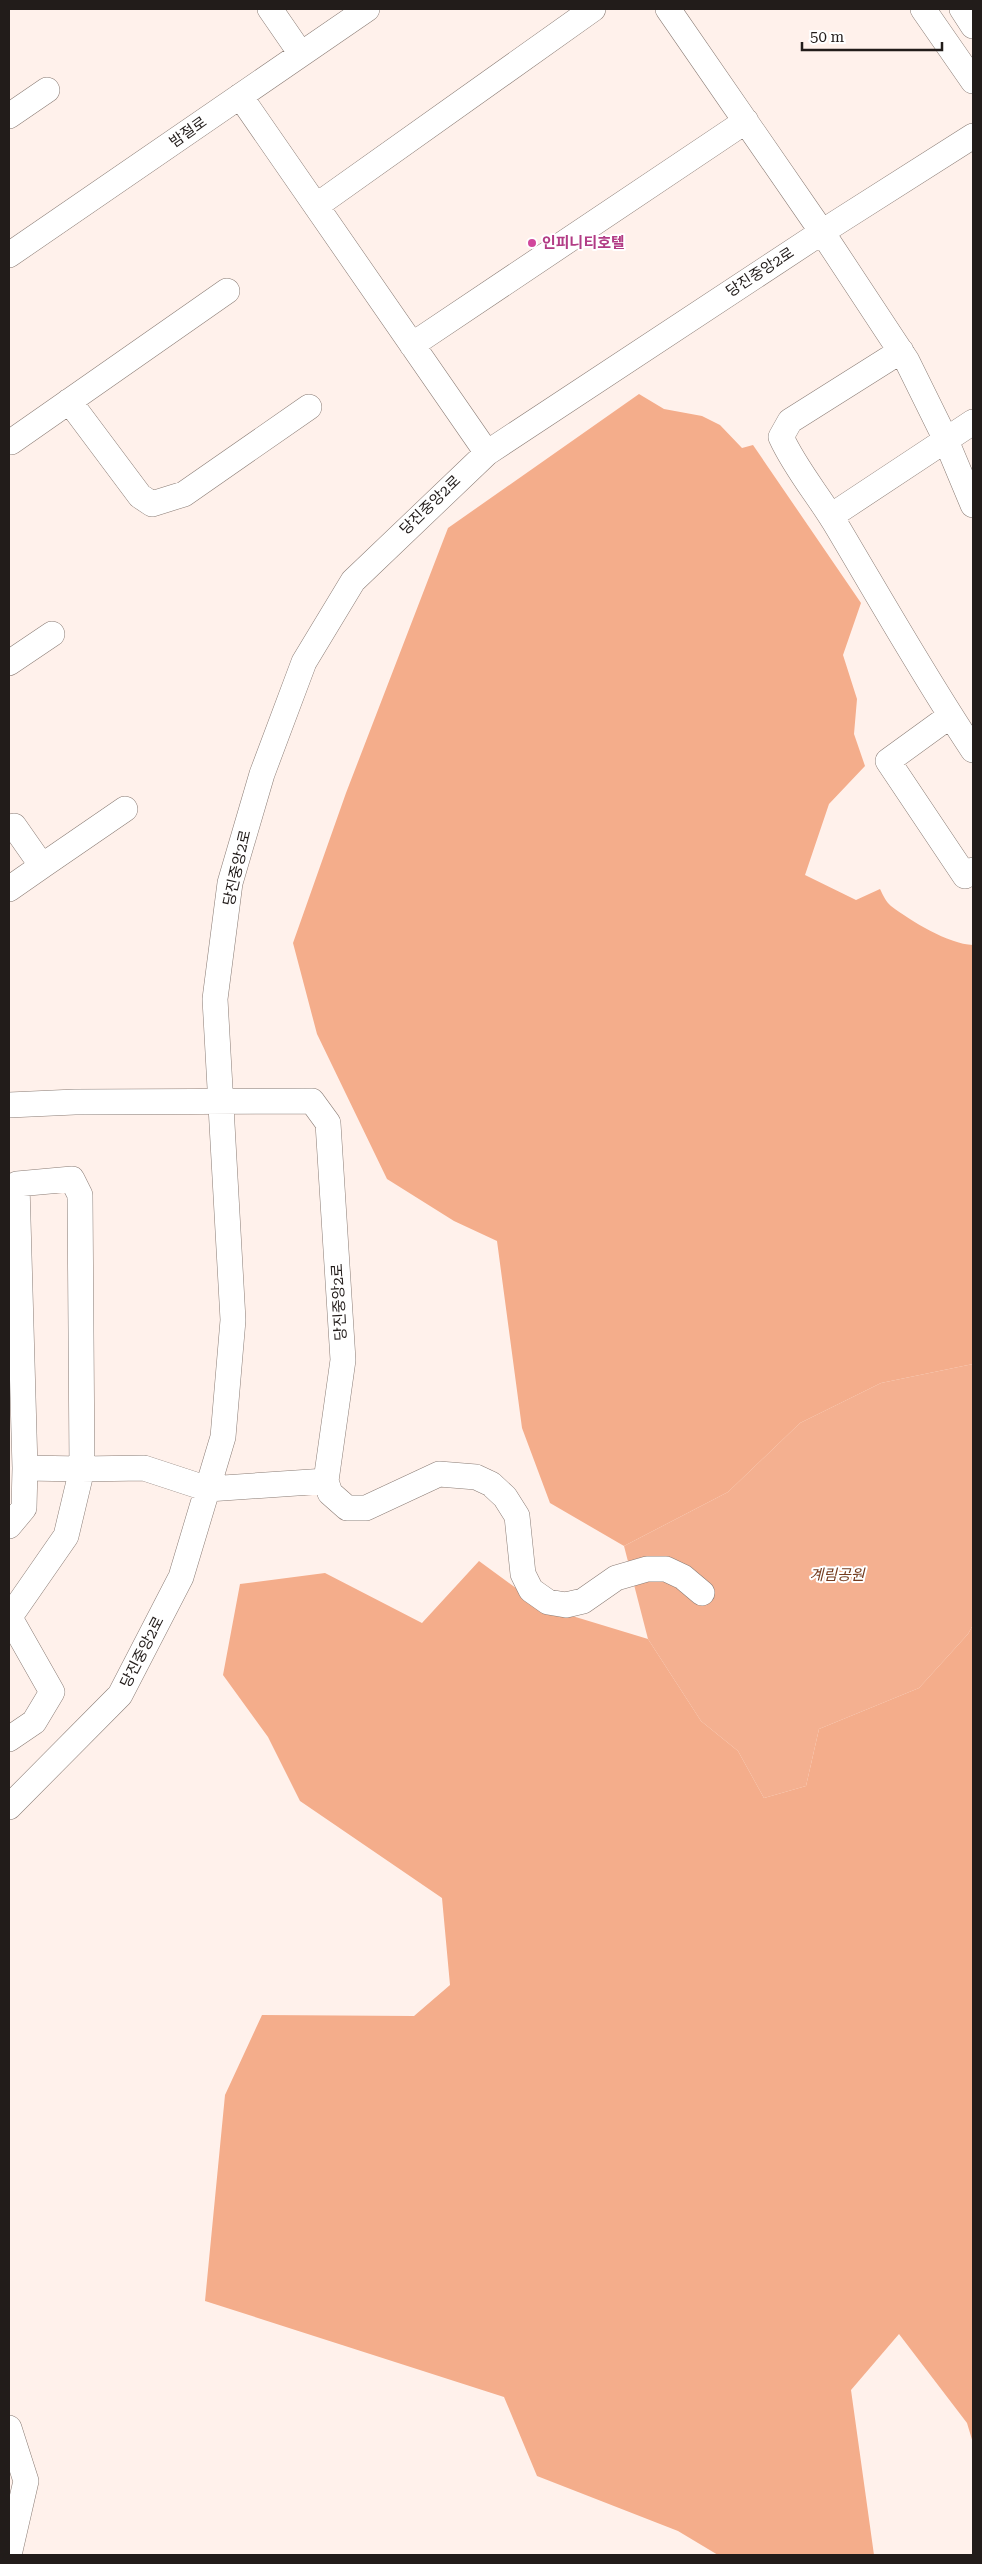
<svg xmlns="http://www.w3.org/2000/svg" width="982" height="2564" viewBox="0 0 982 2564" font-family="'Roboto Serif','Noto Sans KR',serif">
	<rect width="100%" height="100%" fill="#fff1eb"/>
	<path fill="#f4b090" d="M973,1364V1625L968,1634L919,1688L819,1729L806,1786L764,1798L738,1751L701,1721L648,1639L624,1546L728,1492L800,1423L881,1383Z"/>
	<path fill="#f4ad8b" d="M639,394L664,409L702,416L720,425L742,448L753,445L861,603L843,655L857,699L854,734L865,766L829,804L805,875L856,900L880,889C883,895 886,902 891,906C911,921 948,944 973,945V1364L881,1383L800,1423L728,1492L624,1546L550,1503L522,1428L497,1241L454,1221L387,1179L317,1034L293,943L346,793L448,528Z
		M479,1561L531,1599L569,1615L648,1639L701,1721L738,1751L764,1798L806,1786L819,1729L919,1688L968,1634L973,1625V2443L967,2423L899,2334L851,2390L874,2555H718L678,2531L537,2476L504,2397L205,2301L225,2095L262,2015L414,2016L450,1985L442,1898L300,1801L268,1737L223,1675L240,1584L325,1573L422,1623Z"/>
	<g fill="none" stroke-linecap="round" stroke-linejoin="round">
		<g stroke="#8a7c75" stroke-width="26">
			<path id="minor" d="M270,9L301,54
				M668,9L822,232L907,361L945,438L973,505
				M923,9L973,81
				M962,9L973,26
				M240,96L487,453
				M9,116L47,90
				M316,206L593,9
				M9,255L367,9
				M412,345L746,121
				M901,351L790,421L781,437C796,470 820,497 838,528C882,602 925,678 973,750
				M69,401L140,496L152,504L184,494L309,407
				M11,442L227,291
				M831,516L973,422
				M9,663L52,634
				M950,716L888,761L965,876L973,870
				M9,829L14,826L42,866L125,809
				M9,889L42,866
				M9,1105L75,1102L312,1101L328,1123L343,1360L326,1481L208,1489L144,1468L82,1469L80,1195L72,1179L17,1184L25,1468L82,1469L66,1536L9,1618
				M326,1481L330,1493L347,1508H366L439,1474L476,1477L491,1484L505,1497L517,1516L523,1574L531,1590L548,1602L566,1605L583,1601L616,1578L647,1569H666L683,1577L702,1593
				M9,1526L24,1508L25,1468
				M9,1739L34,1722L52,1692L10,1618
				M9,1807L120,1695L181,1577L223,1437L233,1320L215,999L230,883L262,774L304,662L353,581L487,453L822,232L973,136
				M9,2428L26,2481L9,2555"/>
		</g>
		<use href="#minor" stroke="#fff" stroke-width="25"/>
	</g>
	<circle fill="#d1479c" stroke="#fff" stroke-width="2" cx="532" cy="243" r="5"/>
	<g text-anchor="middle" dominant-baseline="central" stroke-width="4" stroke-linejoin="round" paint-order="stroke">
		<g font-size="15" fill="#221c1a" stroke="#fff">
			<text transform="translate(188 132) rotate(-35)">밤절로</text>
			<text transform="translate(760 272) rotate(-33)">당진중앙2로</text>
			<text transform="translate(430 505) rotate(-44)">당진중앙2로</text>
			<text transform="translate(237 868) rotate(-77)">당진중앙2로</text>
			<text transform="translate(339 1302) rotate(-93)">당진중앙2로</text>
			<text transform="translate(142 1652) rotate(-63)">당진중앙2로</text>
		</g>
		<g font-size="15" font-weight="bold" fill="#b23c85" stroke="#fff" text-anchor="start">
			<text x="542" y="243">인피니티호텔</text>
		</g>
		<g font-size="15" font-style="italic" fill="#743b1e" stroke="#fff">
			<text x="837" y="1575">계림공원</text>
		</g>
	</g>
	<rect width="982" height="2564" fill="none" stroke="#221c1a" stroke-width="20"/>
	<path d="M802 42v8h140v-8" fill="none" stroke="#221c1a" stroke-width="2.5"/>
	<text x="810" y="42" font-size="15" fill="#221c1a" stroke="#ffffff" stroke-width="4" paint-order="stroke">50 m</text>
</svg>
